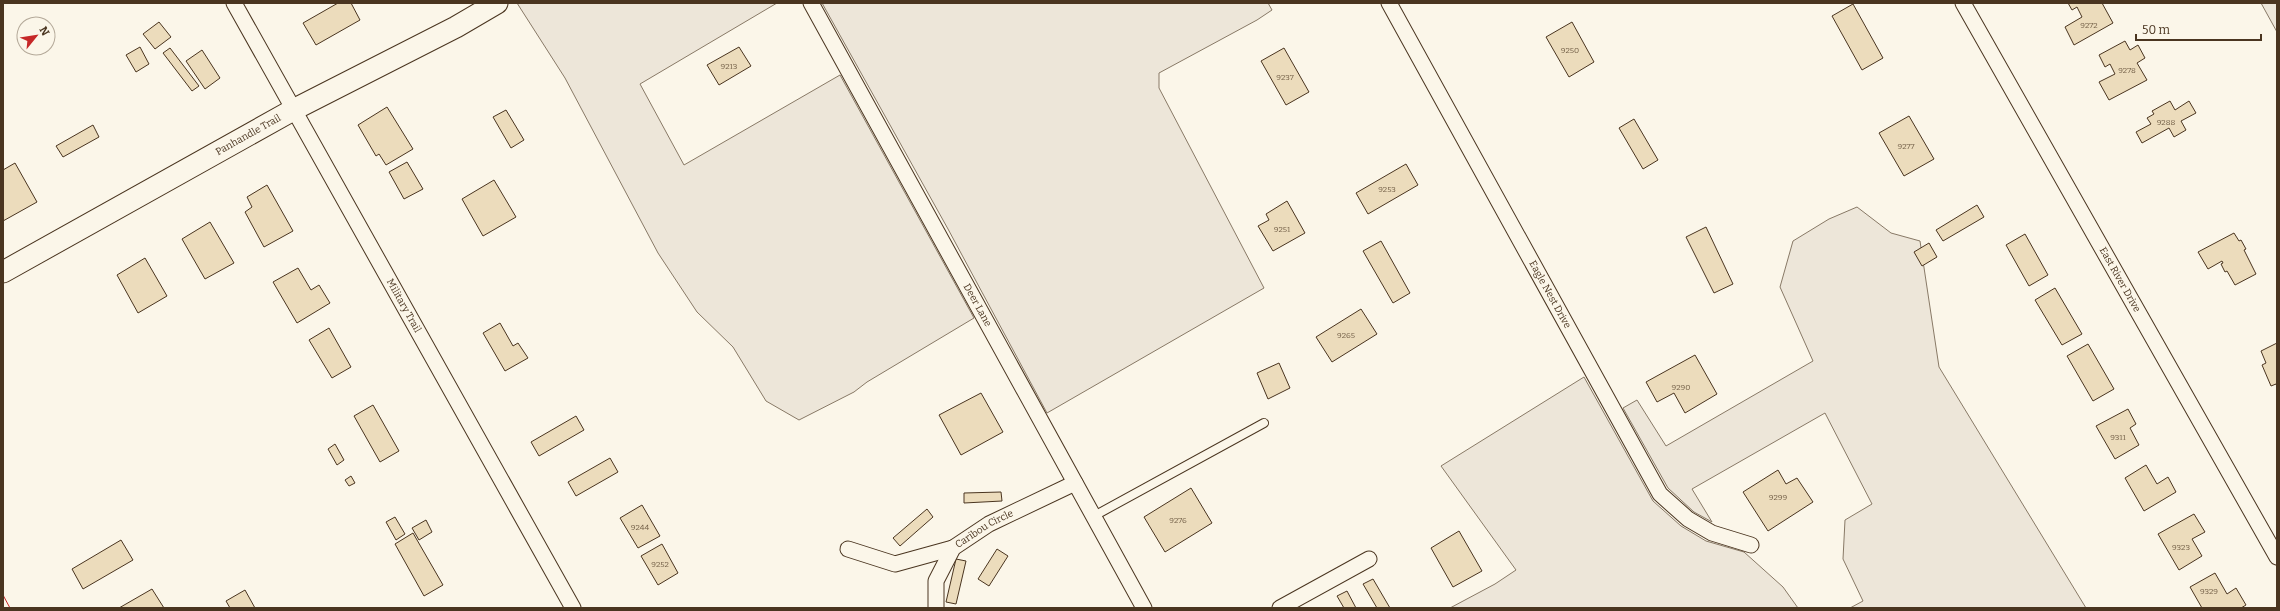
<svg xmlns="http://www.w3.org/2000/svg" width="2280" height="611" viewBox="0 0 2280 611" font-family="Bitter,serif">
	<rect width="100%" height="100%" fill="#fbf6e9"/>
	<path fill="#ede6d9" stroke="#887966" d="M517,3H777L640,84L684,165L840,75L974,318L867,382L854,392L799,420L766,401L733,347L697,312L658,253L565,78Z
		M822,3H1268L1272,10L1257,20L1159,73V88L1264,288L1047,413L948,229Z
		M2261,3H2277V32Z
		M1857,207L1891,233L1920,241L1939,367L2086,608H1850L1863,601L1843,559L1845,520L1872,504L1825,413L1692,489L1712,522L1694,512L1668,488L1623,408L1637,400L1666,446L1813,361L1780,287L1793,241L1829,219Z
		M1584,377L1653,501L1681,526L1706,541L1744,552L1783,587L1798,608H1450L1495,584L1516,570L1441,466Z"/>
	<path fill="#ecdcbc" stroke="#4a3520" d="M338,3H351L360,20L316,45L303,23Z
		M2068,3H2102L2113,23L2074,45L2065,27L2082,17L2077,7L2072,10Z
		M1853,4L1883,58L1862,70L1832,16Z
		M159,22L171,37L155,49L143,34Z
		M1572,22L1594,62L1569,77L1546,37Z
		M2125,41L2130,50L2138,45L2145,58L2137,63L2147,80L2109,100L2099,82L2115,74L2110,64L2105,67L2099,55Z
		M140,47L149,64L136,72L126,55Z
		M739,47L751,66L719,85L707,65Z
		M170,48L199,86L192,91L163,53Z
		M1284,48L1309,92L1286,105L1261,61Z
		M202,50L220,78L205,89L186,61Z
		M2170,101L2175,110L2189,101L2196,113L2181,121L2186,130L2174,137L2169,128L2142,143L2136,132L2151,124L2147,118L2154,114L2152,111Z
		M387,107L413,149L386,165L379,154L376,156L358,125Z
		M506,110L524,140L511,148L493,117Z
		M1909,116L1934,159L1904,176L1879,133Z
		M1634,119L1658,160L1643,169L1619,128Z
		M93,125L99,137L63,157L56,146Z
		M407,162L423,189L404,199L389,172Z
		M15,163L37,202L3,221V170Z
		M1406,164L1418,185L1368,214L1356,193Z
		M494,180L516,217L483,236L462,199Z
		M267,185L293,231L264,247L245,212L252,207L247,197Z
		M1287,201L1305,233L1273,251L1258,226L1269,220L1266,214Z
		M1977,205L1984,217L1943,241L1936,230Z
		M210,222L234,263L205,279L182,239Z
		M1706,227L1733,284L1714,293L1686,237Z
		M2234,233L2239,241L2241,240L2246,249L2244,250L2256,274L2235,285L2227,271L2225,272L2221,264L2223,263L2222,261L2208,269L2198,252Z
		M2025,234L2048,275L2029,286L2006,245Z
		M1381,241L1410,293L1393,303L1363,251Z
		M1929,243L1937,257L1922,266L1914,252Z
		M145,258L167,296L138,313L117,275Z
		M298,268L311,290L319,285L330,303L297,323L273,282Z
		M2055,288L2082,334L2062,345L2035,300Z
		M1361,309L1377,334L1332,362L1316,337Z
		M500,323L513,346L518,343L528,358L505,371L483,333Z
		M329,328L351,367L332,378L309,340Z
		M2277,343V387L2276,384L2271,386L2262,365L2266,363L2261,351Z
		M2088,344L2114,389L2093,401L2067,356Z
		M1695,355L1717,394L1685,413L1674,393L1657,402L1646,382Z
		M1279,363L1290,388L1268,399L1257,373Z
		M981,393L1003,432L961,455L939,415Z
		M373,405L399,451L380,462L354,416Z
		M2128,409L2136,424L2130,428L2139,445L2115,459L2096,426Z
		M576,416L584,430L539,456L531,442Z
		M335,444L344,460L337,465L328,449Z
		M610,458L618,472L576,496L568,482Z
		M2146,465L2157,484L2168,477L2176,492L2144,511L2125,478Z
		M1778,470L1786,484L1797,478L1813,502L1768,531L1743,492Z
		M351,476L355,483L349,486L345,480Z
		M1191,488L1212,523L1165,552L1144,517Z
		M1001,492L1002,501L964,503V493Z
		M642,505L660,536L638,548L620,518Z
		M927,509L933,517L900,546L893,538Z
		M2194,514L2205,532L2192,539L2202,556L2179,570L2158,534Z
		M395,517L405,534L396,540L386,522Z
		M426,520L432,532L419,540L412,528Z
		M1459,531L1482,571L1453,587L1431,548Z
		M413,533L443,585L424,596L395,544Z
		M121,540L133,560L83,589L72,569Z
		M662,544L678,573L658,585L641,556Z
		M997,549L1008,556L989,586L978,579Z
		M956,559L966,561L956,604L946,602Z
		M2215,573L2227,594L2236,588L2246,605L2241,608H2202L2190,587Z
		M1373,579L1390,608H1377L1363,584Z
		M152,589L164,608H119Z
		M245,590L255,608H230L226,601Z
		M1347,591L1356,608H1344L1337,596Z"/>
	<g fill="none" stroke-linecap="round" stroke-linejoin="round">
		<g stroke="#4a3520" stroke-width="10">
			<path id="lane" d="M1094,516L1264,423"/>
		</g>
		<g stroke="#4a3520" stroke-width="17">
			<g id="street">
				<path id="s1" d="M234,3L573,608"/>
				<path id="s2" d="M811,3L1144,608"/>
				<path id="s3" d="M1389,3L1660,494L1688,519L1712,533L1751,545"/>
				<path id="s4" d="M1963,3L2277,557"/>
				<path d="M848,549L895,564L953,548"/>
				<path id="s5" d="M936,608V581L953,548L989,524L1075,483"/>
				<path d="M1280,608L1369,559"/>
			</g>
		</g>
		<g stroke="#4a3520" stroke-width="23">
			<g id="secondary">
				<path id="s6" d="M3,272L293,110L456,27L497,3"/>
			</g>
		</g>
		<use href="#lane" stroke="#fbf6e9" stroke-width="8"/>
		<use href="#street" stroke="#fbf6e9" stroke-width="15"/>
		<use href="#secondary" stroke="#fbf6e9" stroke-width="21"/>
		<path stroke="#c62828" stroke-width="1" stroke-dasharray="14 3 2 3" stroke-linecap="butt" d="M3,595L10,608"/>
	</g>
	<g text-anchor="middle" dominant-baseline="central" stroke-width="3" stroke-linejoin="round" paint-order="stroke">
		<g font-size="8" fill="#725f47">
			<text x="2089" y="25">9272</text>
			<text x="1570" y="50">9250</text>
			<text x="729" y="66">9213</text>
			<text x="2127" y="70">9278</text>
			<text x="1285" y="77">9237</text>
			<text x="2166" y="122">9288</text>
			<text x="1906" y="146">9277</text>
			<text x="1387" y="189">9253</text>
			<text x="1282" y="229">9251</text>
			<text x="1346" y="335">9265</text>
			<text x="1681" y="387">9290</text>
			<text x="2118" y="437">9311</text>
			<text x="1778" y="497">9299</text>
			<text x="1178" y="520">9276</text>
			<text x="640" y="527">9244</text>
			<text x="2181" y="547">9323</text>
			<text x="660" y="564">9252</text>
			<text x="2209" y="591">9329</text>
		</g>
		<g font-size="10" fill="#4a3520" stroke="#fbf6e9">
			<text stroke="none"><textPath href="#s6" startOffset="281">Panhandle Trail</textPath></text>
			<text stroke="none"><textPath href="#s4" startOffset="318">East River Drive</textPath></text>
			<text stroke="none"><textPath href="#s3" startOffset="333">Eagle Nest Drive</textPath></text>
			<text stroke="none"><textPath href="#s1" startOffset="347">Military Trail</textPath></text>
			<text stroke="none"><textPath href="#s2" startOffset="345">Deer Lane</textPath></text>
			<text stroke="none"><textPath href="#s5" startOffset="101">Caribou Circle</textPath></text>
		</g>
	</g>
	<rect width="2280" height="611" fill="none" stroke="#4a3520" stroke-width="8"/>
	<g transform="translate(36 36) rotate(60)"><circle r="19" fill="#fbf6e9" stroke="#b4a999"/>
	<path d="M0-3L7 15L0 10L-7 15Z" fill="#c62828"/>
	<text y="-6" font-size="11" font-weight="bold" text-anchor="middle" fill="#4a3520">N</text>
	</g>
	<path d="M2136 34v6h125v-6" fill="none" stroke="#4a3520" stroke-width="2"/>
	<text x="2142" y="34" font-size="12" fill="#4a3520" stroke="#fbf6e9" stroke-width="3" paint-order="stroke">50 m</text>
</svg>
